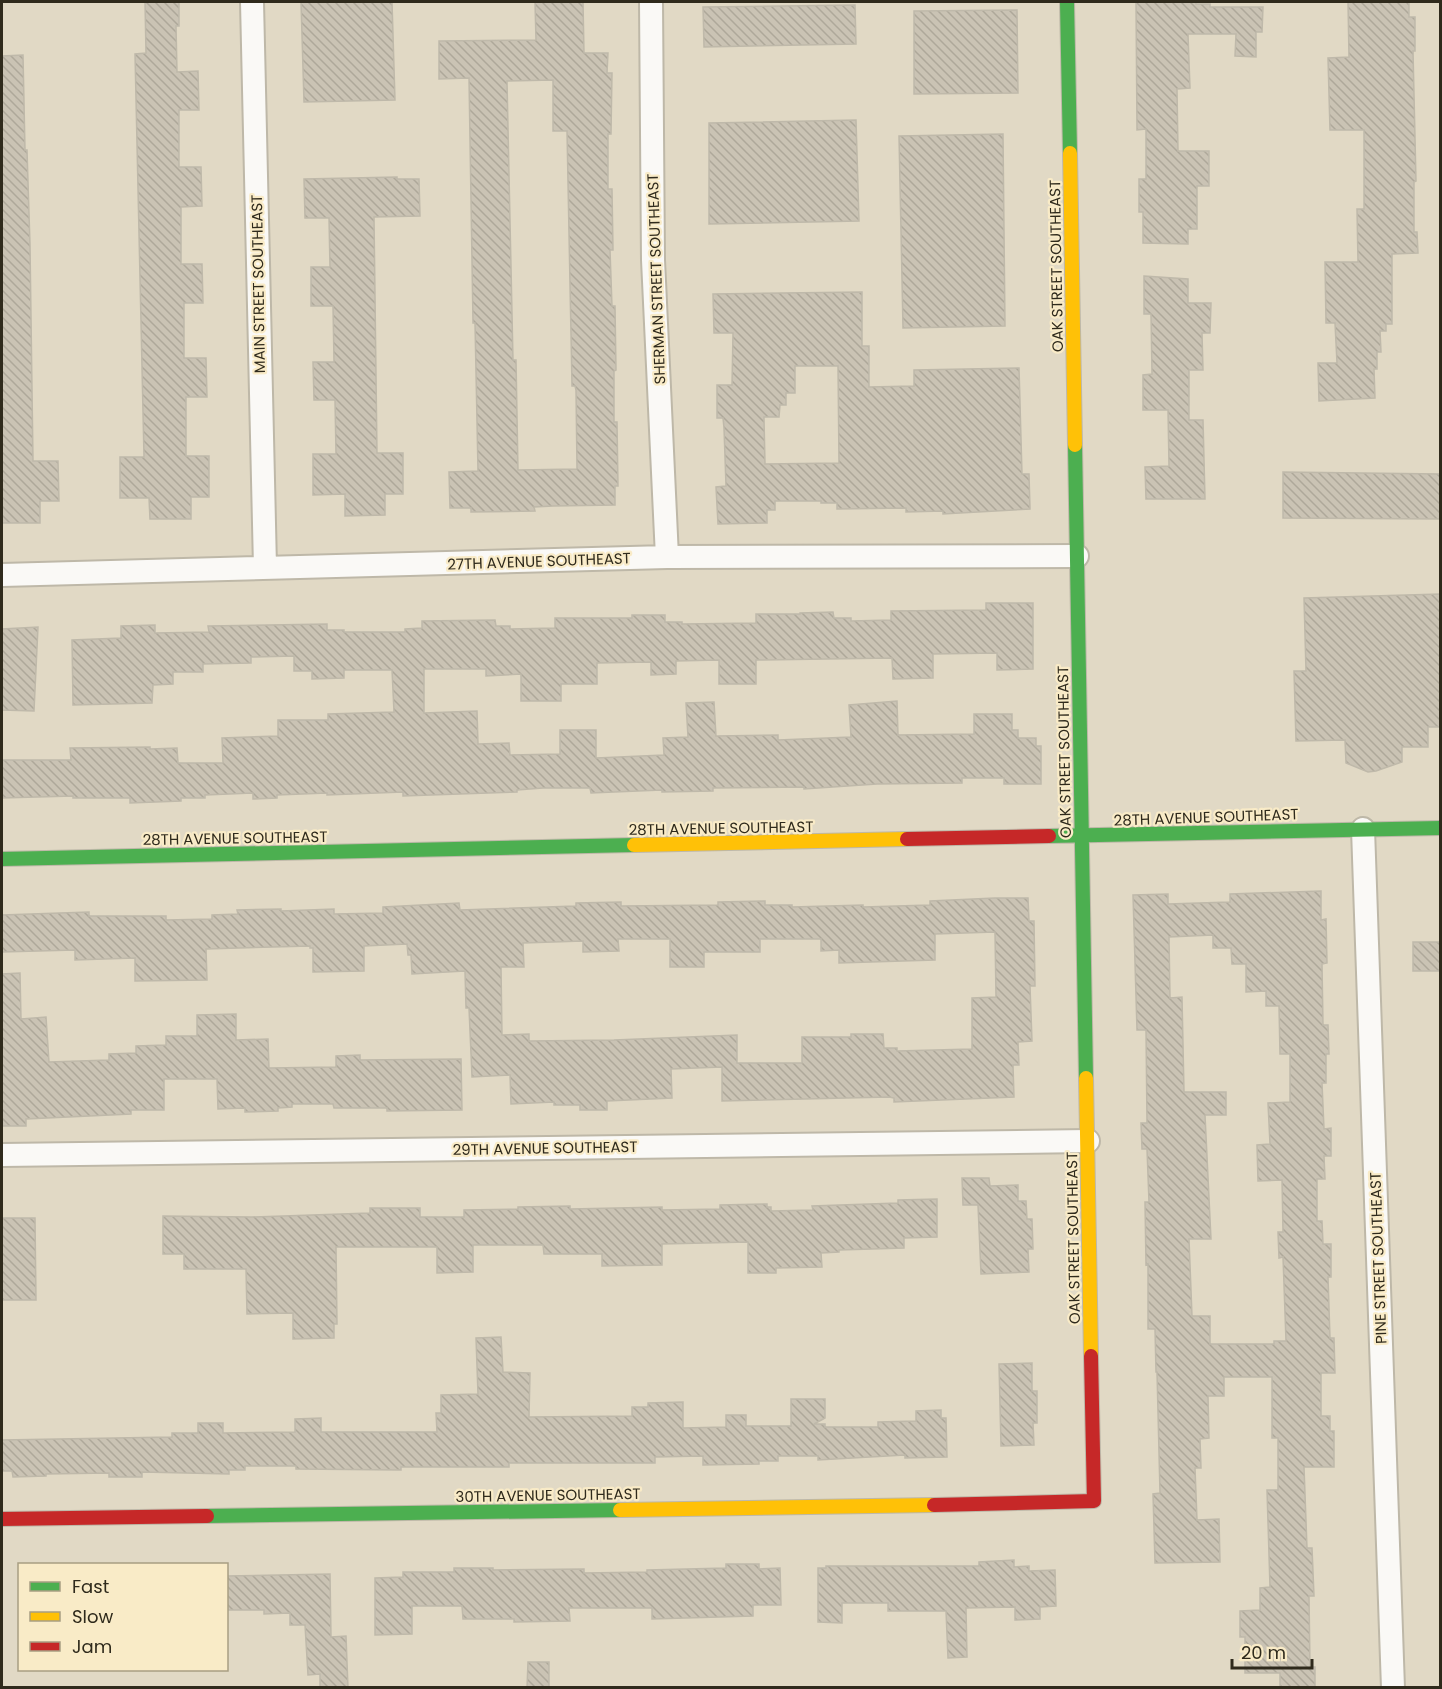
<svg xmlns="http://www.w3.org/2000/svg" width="1442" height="1689" viewBox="0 0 1442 1689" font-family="Poppins,sans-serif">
	<defs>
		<pattern id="building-back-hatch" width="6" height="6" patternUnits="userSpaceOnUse" patternTransform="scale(1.5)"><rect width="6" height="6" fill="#cac3b4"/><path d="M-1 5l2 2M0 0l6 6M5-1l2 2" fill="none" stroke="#aea89a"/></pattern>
	</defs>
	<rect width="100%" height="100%" fill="#e1d9c5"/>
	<path fill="url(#building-back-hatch)" stroke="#bfb9aa" stroke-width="1.5" fill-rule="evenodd" d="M145,2H179V26H176L177,72L198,71L199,110H179V167H201L202,206L181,207V264H202L203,303H184V358H206L207,397H186V456H209V497H191V519H150L149,498H120V457H144L135,54L146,53Z
		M301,2H392L395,100L304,102Z
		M535,2H583L584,53H608L607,73H612L611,134H608V189H612L613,250H610L612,306H615L616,370L614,371V422H617L618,486H615V505L553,506L534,507L535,511L471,512V508H450L449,472L478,471L475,323H473L469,78L439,79V41L536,40ZM553,80V131H567L572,386H575L576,390L577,469L518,470L516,360H513L507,81Z
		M1136,2H1196V4H1210V7H1263L1262,32H1256V57L1235,56L1236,34H1188L1190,88L1177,89L1178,151H1209V186H1197V229H1188V244L1143,243V212H1139V179H1146V129L1137,130Z
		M1348,2H1409V17H1415V51H1413L1416,181L1414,182V232H1417L1418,253L1392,254V324H1386V331H1380L1381,352H1377V369H1374L1375,398L1319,401L1318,363H1337L1335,323H1326L1325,262H1358L1357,209H1364V130H1330L1328,58L1349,57Z
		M855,5L856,44L704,47L703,7Z
		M1017,10L1018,93L914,94V11Z
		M23,55L25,150H27L30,245L33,461H58L59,501H40V523H2V56Z
		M856,120L859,221L709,224V123Z
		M1003,134L1005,326L903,328L899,136Z
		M397,177V179H419L420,216L374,217L377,453H403V494H385V515L345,516V494L313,495V454H336L335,400H314L313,362H334L333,306H311V267H330L329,218H305L304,179Z
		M1144,276L1188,279V303H1211L1210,333H1202L1203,370H1189V420H1203L1205,499H1146L1145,467L1169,466L1168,410H1143V375L1152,374L1151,314H1144Z
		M862,292V346H869V387L914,386V370L1019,368L1022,474H1029L1030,509L943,514V511L906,512V508L837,509V503H821V501H775V510H767V523L718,524L716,487L726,486L724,428L723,418H717V385H732L733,333H714L713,294ZM795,366H838L839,463L765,464L764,419V417H779L780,405H786V393H795Z
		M1283,472L1440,474V519L1283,518Z
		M1440,594V727H1428V747H1402V762L1376,771L1368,772L1346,763L1345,740L1296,741L1294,671H1306L1304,598Z
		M986,603H1033V669L997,670V653L933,654V678L893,679L892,658L756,660V684H719V660L676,661V674L651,675V662L597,663V684H561V701H521V674L486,676V669H424V713L477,711L478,744L509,743L510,755L560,754V730H596V758L664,755L663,738L688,737L686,703L714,702L716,736L778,735V740L851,737L849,705L897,701L898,735L974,734V714H1012V730H1018V738H1036V746H1041V784H1004V778H962V783L877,784L804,789V787L713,788V791L662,792V790L591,793L590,788H543L517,790V792L403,796V792L327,795V793L277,795V798L253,799V793L205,795V798H181V801L130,803V798H73V796L2,798V760H71L70,748L150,747V749L177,748L178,763H223L222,738L278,736V720H328V714L394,712L392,670H344V678L312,679V671H294V656L251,657V663L203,664V672H173V684L153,685L152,703L73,705L72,640L121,638V626L155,625V633L209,632L208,626L327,624V630H344V632H405V629L422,628V621L495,620L496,626H510V629L555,628V618H632V615H665V622H682V624L756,623V614H800V613L833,612L834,618H851V621L891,620V611L986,610Z
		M38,627L34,711L2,710V629Z
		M1321,891V920L1326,919L1327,963L1322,964L1323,1025H1328L1329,1054H1326V1083H1322L1324,1129L1331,1128V1156H1324L1325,1179H1317V1221H1322L1323,1244H1331V1277H1328L1330,1338H1334L1335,1373H1321V1416H1330V1431H1334V1467H1304L1307,1548H1312L1314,1596H1309L1310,1667H1315V1688H1280V1673H1245V1637H1240V1611L1260,1610V1588L1270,1587L1267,1490H1278V1438H1272V1377H1224V1396H1208L1209,1438L1200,1439L1201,1468H1195L1197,1520L1219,1519L1220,1562L1155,1563L1153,1494L1160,1493L1157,1372H1156L1155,1329H1148V1264L1146,1265L1145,1202H1149L1147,1149H1142L1141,1123H1147L1146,1030H1137L1133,895L1168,894V904L1230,902V894ZM1213,935V948H1231L1232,964H1246V992L1266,991V1006H1279L1280,1054H1290V1102L1268,1103L1270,1144L1257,1145L1258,1181L1282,1180L1283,1232H1278L1279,1258L1283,1257L1286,1341H1274V1344H1210V1316H1192L1189,1239H1211L1205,1115H1226V1092H1184L1182,997L1170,998L1169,937Z
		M995,898H1028L1029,921H1034L1035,986H1030L1032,1041L1018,1042L1019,1065H1013L1014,1097L894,1102V1098L889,1097L722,1101V1067L671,1069L672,1098L607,1101V1110H580V1105H554V1102L511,1104L510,1075L472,1077L469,1008H466L465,971L412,974L411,955H408L407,944L364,946V971L313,972V948H310V946L206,949L207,980L135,981V958L75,960V950L2,952V915L89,912V916H166V920L212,919V915L238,914L237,910L281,909V911L334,909V914L383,913V907L459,903L460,910L576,906V903L621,902V906L718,905V902L765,901V905H792V907L863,905V907L930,905V901ZM995,932L996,997L972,998V1049L897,1051V1048H884L883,1034H851V1037H802V1063H737V1035L614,1040L529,1041V1034L502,1035L501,967H524L523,943L583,941V952L619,951L618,939H670V967H704V952H760V939H821V951L839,950V963L935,960V934Z
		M1413,942H1440V971H1413Z
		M20,973L21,1019L46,1017L49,1062L109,1060V1054L136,1053V1046L166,1045V1036H197V1015L236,1014V1040L268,1039L269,1068L336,1067V1056L360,1055V1060L461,1059L462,1110L387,1111V1108H334L333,1104H292V1107L278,1108V1111L245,1112V1108L218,1109L217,1079H164V1110H131V1114L26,1119V1126H2V974Z
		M962,1178H989L990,1186L1018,1185V1201H1026L1027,1219H1032L1033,1249H1028L1029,1272L981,1274L978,1205H963Z
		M937,1199V1237L904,1238V1248L839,1250V1252L821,1253L822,1267L776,1268V1273H748V1242L662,1244V1265L602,1266V1254H544L543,1245H473V1272L437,1273V1247H336L337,1324H334V1338L293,1339V1313L247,1314L246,1269H184V1254H163V1216L252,1217L370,1213V1208H420V1217H464V1210L518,1209V1207L570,1206V1209L662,1207V1210L720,1209V1205L767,1204V1207H771V1211L813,1210L812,1206L898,1203V1200Z
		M2,1218H35L36,1300H2Z
		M501,1337L503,1372L530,1373L529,1417L632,1416V1407H648V1403L683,1402V1428L726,1427V1415H746V1426H791V1399H825V1418L814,1424H825V1427H878V1422L916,1421V1411L941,1410V1418H946L947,1457L905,1458V1455L818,1460V1456H778V1461H759V1464L703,1465V1456L655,1457V1463H509V1467H401V1470L296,1469V1466H245V1470H229V1474L142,1472V1477H109V1473L46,1474V1476L13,1477L12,1471H2V1440L172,1437V1433H198V1423H223V1433L295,1432V1419L321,1418V1432H437L436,1413H441V1395L478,1394L476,1338Z
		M1032,1363V1391H1037V1423H1033L1034,1445L1001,1446L999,1364Z
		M1014,1560V1567L1029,1566V1571L1055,1570L1056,1606L1040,1607V1619L1015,1620V1607L966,1608L967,1657L948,1658L946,1611H888V1603H842V1623L818,1622V1568H826V1566H979V1562Z
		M726,1564H759V1569L780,1568L781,1605H753V1616L652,1619V1608H569L570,1621L514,1622V1619H463L462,1606H412V1634L375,1635V1578L403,1577V1572H454V1568H493V1570L584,1569V1573L647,1572V1570L726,1568Z
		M330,1574L331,1637L346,1636L348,1688H320V1674L308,1675L305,1625H290V1613L264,1614V1610H226V1576Z
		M528,1662H549V1688H527Z"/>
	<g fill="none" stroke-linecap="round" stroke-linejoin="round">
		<g stroke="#beb8a8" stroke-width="26">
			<path id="street" d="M252,2L265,567
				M651,2L653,260L667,557
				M2,575L667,557L1077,556
				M1363,829L1393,1688
				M2,1155L1088,1141"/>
		</g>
		<g stroke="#beb8a8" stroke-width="16">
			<path id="fast" d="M1067,2L1070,153
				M1075,445L1086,1078
				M1049,836L1440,828
				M2,859L634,845
				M207,1516L620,1510"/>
		</g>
		<g stroke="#beb8a8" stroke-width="16">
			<path id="slow" d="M1070,153L1075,445
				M634,845L907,839
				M1086,1078L1091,1356
				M620,1510L934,1505"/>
		</g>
		<g stroke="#beb8a8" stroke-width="16">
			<path id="jam" d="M907,839L1049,836
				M934,1505L1094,1501L1091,1356
				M2,1519L207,1516"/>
		</g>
		<use href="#street" stroke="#faf9f6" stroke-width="22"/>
		<use href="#fast" stroke="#4caf50" stroke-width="14"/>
		<use href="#slow" stroke="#ffc107" stroke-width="14"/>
		<use href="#jam" stroke="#c62828" stroke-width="14"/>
	</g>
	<g text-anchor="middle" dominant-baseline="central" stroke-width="4.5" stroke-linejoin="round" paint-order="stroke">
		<g font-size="15" fill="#2f2a1c" stroke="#f9ebc7">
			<text transform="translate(1056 266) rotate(-91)">OAK STREET SOUTHEAST</text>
			<text transform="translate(656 279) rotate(-92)">SHERMAN STREET SOUTHEAST</text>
			<text transform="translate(258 284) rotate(-91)">MAIN STREET SOUTHEAST</text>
			<text transform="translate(539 561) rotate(-2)">27TH AVENUE SOUTHEAST</text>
			<text transform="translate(1064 752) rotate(-91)">OAK STREET SOUTHEAST</text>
			<text transform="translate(1206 817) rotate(-2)">28TH AVENUE SOUTHEAST</text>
			<text transform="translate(721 828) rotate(-1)">28TH AVENUE SOUTHEAST</text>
			<text transform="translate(235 838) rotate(-1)">28TH AVENUE SOUTHEAST</text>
			<text transform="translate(545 1148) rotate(-1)">29TH AVENUE SOUTHEAST</text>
			<text transform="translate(1073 1238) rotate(-91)">OAK STREET SOUTHEAST</text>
			<text transform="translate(1378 1258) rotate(-92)">PINE STREET SOUTHEAST</text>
			<text transform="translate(548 1495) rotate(-1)">30TH AVENUE SOUTHEAST</text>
		</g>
	</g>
	<rect width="1442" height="1689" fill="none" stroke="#2f2a1c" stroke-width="6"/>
	<rect x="18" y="1563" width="210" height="108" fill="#f9ebc7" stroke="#a89e83" stroke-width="1.5"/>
	<rect x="30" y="1582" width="30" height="9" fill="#4caf50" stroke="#a89e83" stroke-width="1.5"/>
	<text x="72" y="1593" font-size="18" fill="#2f2a1c">Fast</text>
	<rect x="30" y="1612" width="30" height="9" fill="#ffc107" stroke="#a89e83" stroke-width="1.5"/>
	<text x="72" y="1623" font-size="18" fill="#2f2a1c">Slow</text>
	<rect x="30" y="1642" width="30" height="9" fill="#c62828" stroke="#a89e83" stroke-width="1.5"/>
	<text x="72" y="1653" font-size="18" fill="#2f2a1c">Jam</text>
	<path d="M1232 1659v9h80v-9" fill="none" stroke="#2f2a1c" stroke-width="3"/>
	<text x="1241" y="1659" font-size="18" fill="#2f2a1c" stroke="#f9ebc7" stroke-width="4.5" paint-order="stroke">20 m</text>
</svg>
